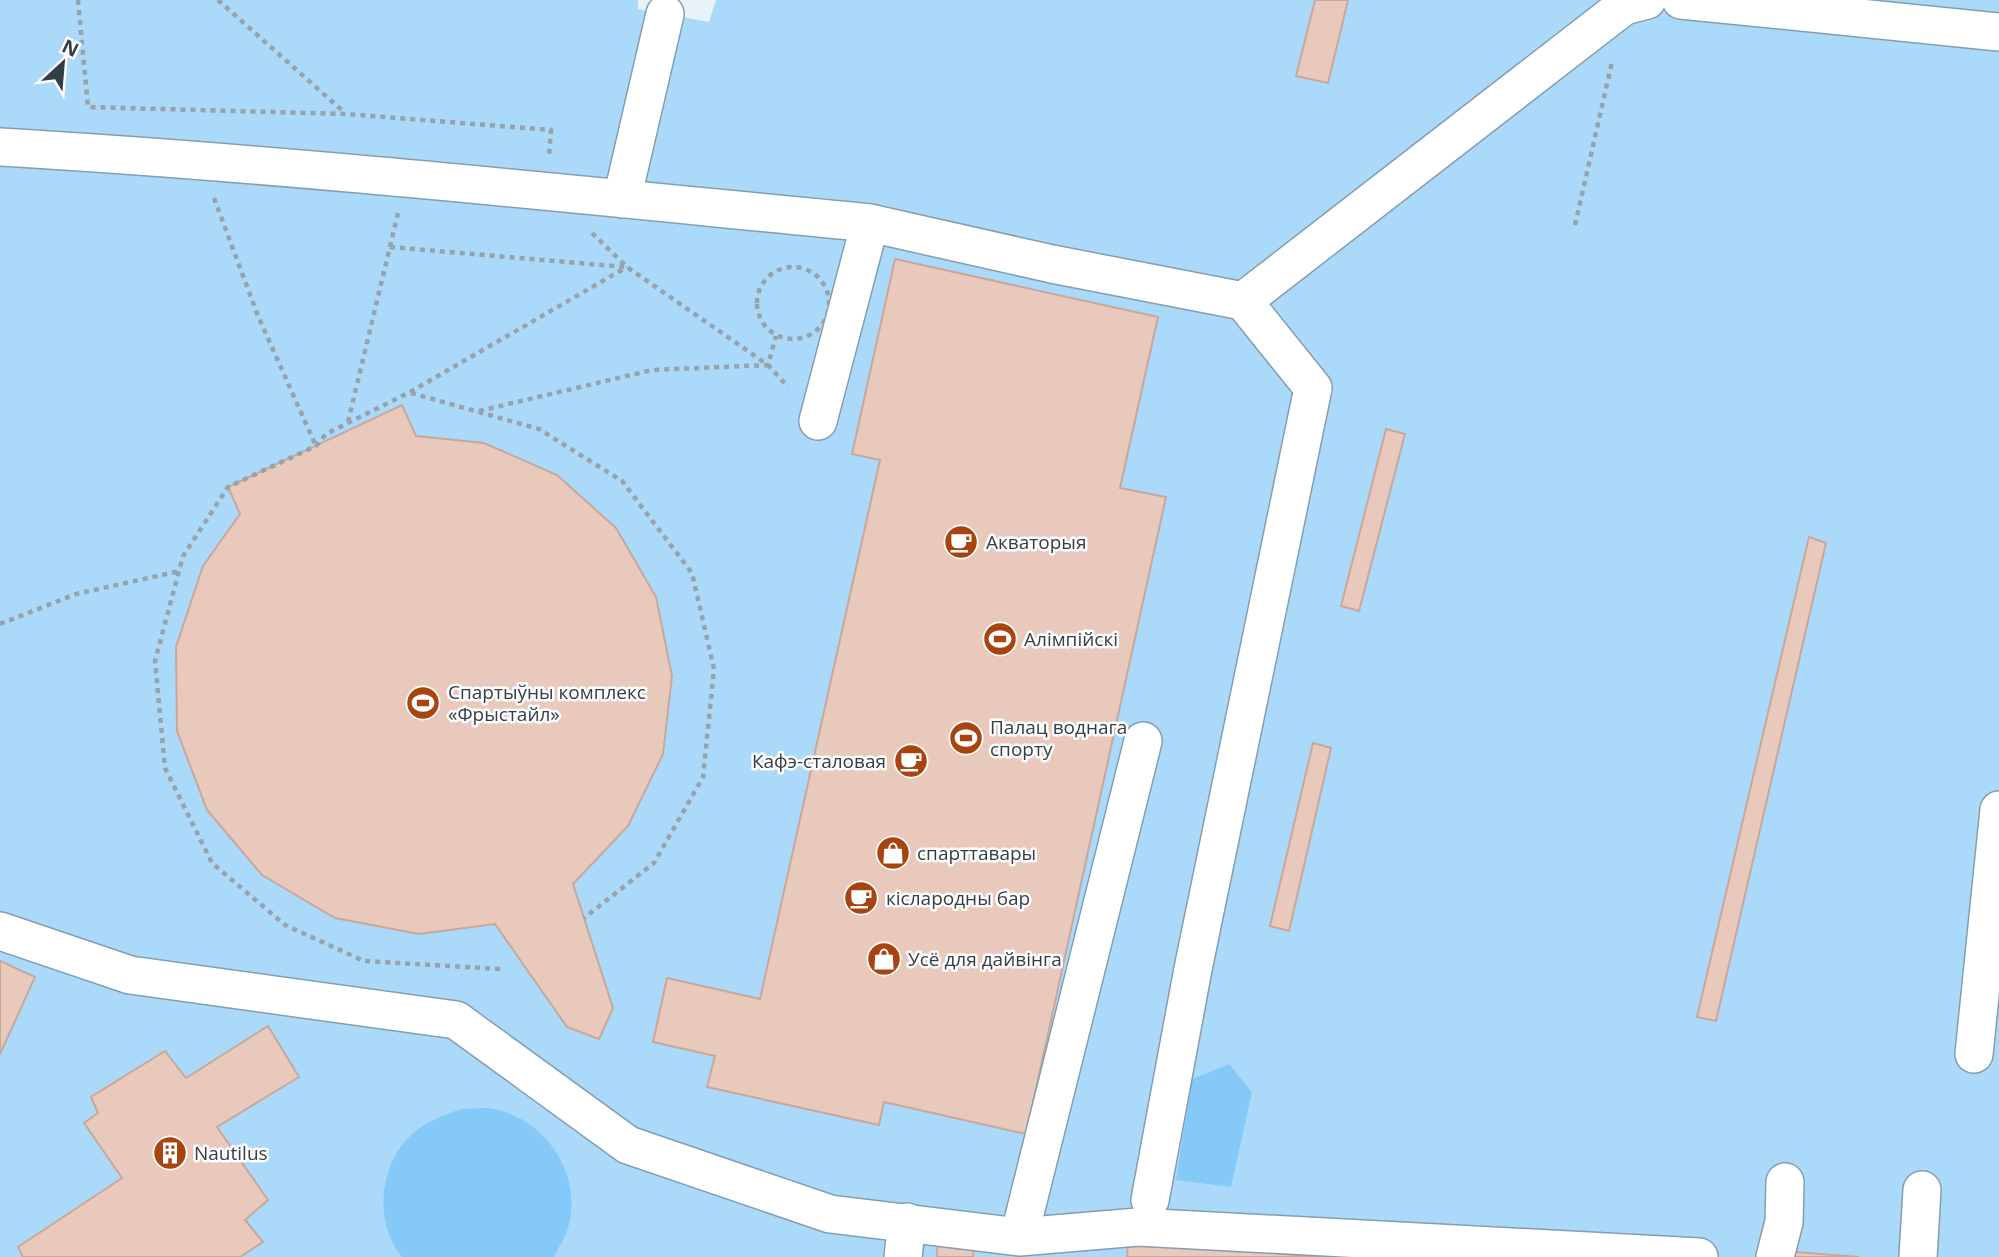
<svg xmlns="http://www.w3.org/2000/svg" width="1999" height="1257" viewBox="0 0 1999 1257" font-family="'Open Sans',sans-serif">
	<rect width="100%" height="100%" fill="#e7f2fa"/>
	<path fill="#abd9fa" d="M0,0H638V9L709,22L716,0H1999V1257H0Z"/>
	<path fill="#85c9f8" d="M1229,1064L1252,1092L1231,1187L1176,1180L1192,1079Z
		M461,1109C471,1109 484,1107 494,1109C547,1120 583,1175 568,1228C565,1238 558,1248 554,1257H402C374,1225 379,1167 409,1137C424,1122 442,1116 461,1109Z"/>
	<path fill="#e8c9bc" stroke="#c7a89c" stroke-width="2" d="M1315,0H1348L1328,83L1296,76Z
		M895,259L1158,317L1120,488L1166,497L1026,1134L884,1102L879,1125L707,1087L715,1056L653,1042L667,978L760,999L880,460L852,454Z
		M402,405L416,436L484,443L557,475L616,528L656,597L672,676L663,754L628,826L573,884L613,1008L599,1039L567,1027L495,924L419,934L335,918L262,875L207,810L177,731L176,647L203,566L240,514L228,487Z
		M1386,429L1405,434L1359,611L1341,606Z
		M1809,537L1826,543L1716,1021L1697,1017Z
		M1313,743L1331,748L1289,931L1270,926Z
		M0,961L35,977L0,1054Z
		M268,1026L299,1077L217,1127L268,1200L245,1220L263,1242L240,1257H23L18,1247L122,1178L84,1123L98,1113L91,1097L165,1051L186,1078Z
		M938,1235L975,1240L973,1257H937Z
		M1128,1241L1320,1257H1127Z
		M1795,1252L1859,1257H1795Z"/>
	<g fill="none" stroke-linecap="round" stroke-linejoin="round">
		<g stroke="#849eb1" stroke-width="40">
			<path id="minor" d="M1681,0L1999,32
				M0,147C290,164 580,195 870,223L818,421
				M622,199L665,14
				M870,223L1052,264L1243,301L1313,388L1193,969L1150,1200
				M1243,301L1624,6L1647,0
				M0,931L130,975L456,1020L628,1145L830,1214L1019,1237L1143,741
				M1974,1054L1999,810
				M1019,1237L1138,1227L1699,1257
				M903,1257L907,1222
				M1775,1257L1784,1222L1785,1182
				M1918,1257L1922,1190"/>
		</g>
		<path stroke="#97a2aa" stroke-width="4.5" stroke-dasharray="5 5" stroke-linecap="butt" d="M78,0L88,107L346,114L551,130L549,156
			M218,0L345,113
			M214,198L258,316L316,446
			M1575,225L1612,62
			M592,233L627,267L768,365L788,387
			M390,247L626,267
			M757 303a36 36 0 1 1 72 0a36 36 0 1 1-72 0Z
			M411,393L539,429L622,481L692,573L714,669L703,777L654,863L584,918
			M479,411L652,370L768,365L776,336
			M348,422L398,213
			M0,624L76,594L180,571
			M500,969L364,961L285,925L212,863L165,768L155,661L183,556L228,487L316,446L326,434L410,392L627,267"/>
		<use href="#minor" stroke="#fff" stroke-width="37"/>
	</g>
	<defs>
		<g id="cafe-disc" transform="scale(1.75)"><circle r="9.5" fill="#a8440f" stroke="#fefefe"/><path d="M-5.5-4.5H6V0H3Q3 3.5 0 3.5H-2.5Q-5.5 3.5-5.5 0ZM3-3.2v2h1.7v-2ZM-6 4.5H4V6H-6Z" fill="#fff"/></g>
		<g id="stadium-disc" transform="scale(1.75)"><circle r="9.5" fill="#a8440f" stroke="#fefefe"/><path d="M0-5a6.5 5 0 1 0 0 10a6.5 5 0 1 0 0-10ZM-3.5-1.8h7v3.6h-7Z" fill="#fff"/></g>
		<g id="shop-disc" transform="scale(1.75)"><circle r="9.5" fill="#a8440f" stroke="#fefefe"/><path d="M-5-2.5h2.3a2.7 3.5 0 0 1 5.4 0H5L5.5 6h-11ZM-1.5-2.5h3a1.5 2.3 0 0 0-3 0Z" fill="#fff"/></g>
		<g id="building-disc" transform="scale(1.75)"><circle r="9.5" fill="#a8440f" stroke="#fefefe"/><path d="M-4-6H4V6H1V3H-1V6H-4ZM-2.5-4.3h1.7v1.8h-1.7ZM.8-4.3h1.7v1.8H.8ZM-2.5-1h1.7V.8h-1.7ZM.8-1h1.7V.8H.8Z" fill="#fff"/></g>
	</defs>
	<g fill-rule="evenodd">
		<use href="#cafe-disc" x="961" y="542"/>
		<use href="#stadium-disc" x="1000" y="639"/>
		<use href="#stadium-disc" x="423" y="703"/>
		<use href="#stadium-disc" x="966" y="738"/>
		<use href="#cafe-disc" x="911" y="761"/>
		<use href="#shop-disc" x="893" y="853"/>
		<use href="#cafe-disc" x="861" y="898"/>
		<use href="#shop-disc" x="884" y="959"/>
		<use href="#building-disc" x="170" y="1153"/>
	</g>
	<g text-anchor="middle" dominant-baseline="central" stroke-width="5" stroke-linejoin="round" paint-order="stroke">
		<g font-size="19" fill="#333e46" stroke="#fefefe" text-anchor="start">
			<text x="986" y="542">Акваторыя</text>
			<text x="1024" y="639">Алімпійскі</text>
			<text x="448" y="692">Спартыўны комплекс<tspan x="448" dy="22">«Фрыстайл»</tspan></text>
			<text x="990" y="727">Палац воднага<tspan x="990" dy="22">спорту</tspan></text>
			<text x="886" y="761" text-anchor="end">Кафэ-сталовая</text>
			<text x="917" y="853">спарттавары</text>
			<text x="886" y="898">кіслародны бар</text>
			<text x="908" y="959">Усё для дайвінга</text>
			<text x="194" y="1153">Nautilus</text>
		</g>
	</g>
	<g transform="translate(63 63) rotate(26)" stroke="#fefefe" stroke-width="5" paint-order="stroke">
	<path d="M0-5L12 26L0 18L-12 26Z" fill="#333e46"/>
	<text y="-10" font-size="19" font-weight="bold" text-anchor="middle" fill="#333e46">N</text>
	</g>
</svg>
